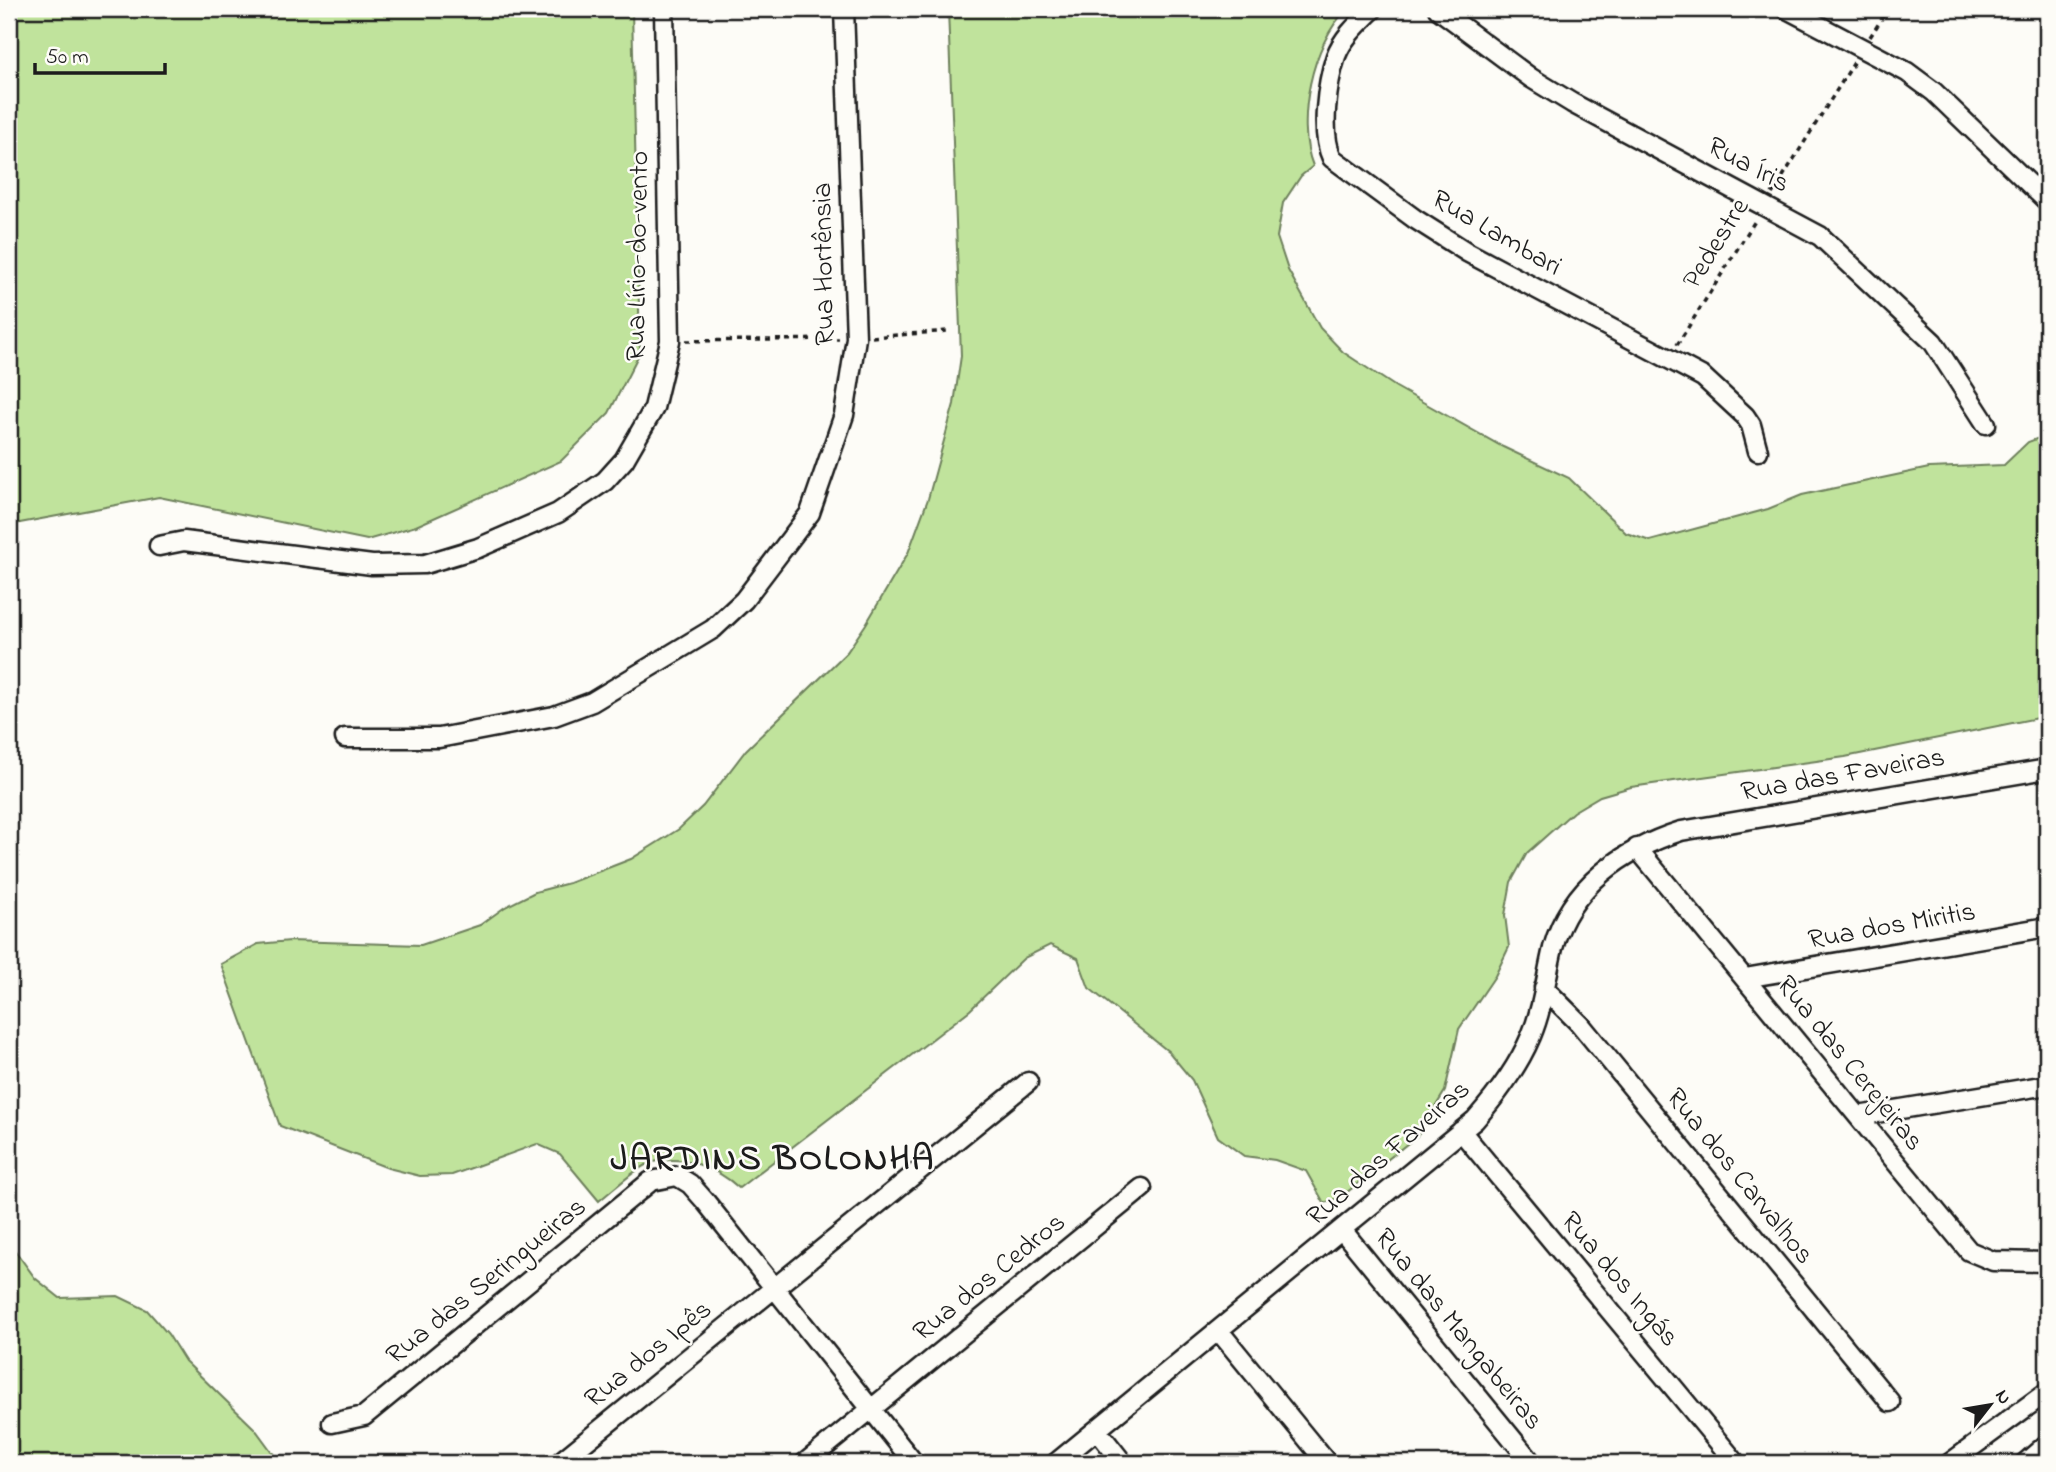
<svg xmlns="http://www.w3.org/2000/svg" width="2056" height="1472" viewBox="0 0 2056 1472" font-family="'Indie Flower',sans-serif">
	<rect width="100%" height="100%" fill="#fdfcf7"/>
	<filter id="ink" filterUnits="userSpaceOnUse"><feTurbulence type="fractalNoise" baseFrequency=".0143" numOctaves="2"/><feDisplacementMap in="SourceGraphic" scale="14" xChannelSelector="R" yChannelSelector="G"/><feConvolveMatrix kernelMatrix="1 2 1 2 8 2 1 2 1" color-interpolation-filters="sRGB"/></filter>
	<g filter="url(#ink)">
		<path fill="#c0e39c" stroke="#6e805c" stroke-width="2" d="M9,9H632L640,352L609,413L561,461L416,526L367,540L159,497L9,525Z
			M948,9H1347C1312,43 1295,122 1313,166L1301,176L1283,203L1277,237L1288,270L1320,328L1343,352L1396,387L1503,447L1569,478L1626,533L1650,541L1768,509L1802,495L1929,468L2004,465L2028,442L2047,435V716L1845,757L1631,787L1600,796L1573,812L1527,853L1511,882L1505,915L1509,947L1495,976L1459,1029L1445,1091L1418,1135L1341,1197L1324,1203L1306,1171L1275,1160L1244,1156L1218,1137L1192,1080L1169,1052L1089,988L1078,958L1050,945L1024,958L970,1010L739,1188C716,1167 684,1155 653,1162C639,1165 612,1191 599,1201L560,1154L537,1144L452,1175L420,1176L388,1168L280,1126L221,964L258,944L290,941L421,945L480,925L505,907L535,892L569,883L631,859L679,829L703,806L746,750L847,652L866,624L908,553L928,499L954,404L961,356Z
			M11,1245L35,1278L60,1298L118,1296L147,1310L168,1334L185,1361L255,1429L280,1463H9V1247Z"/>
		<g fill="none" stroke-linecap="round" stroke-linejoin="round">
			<g stroke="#1c1c1c" stroke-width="23">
				<path id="minor" d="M1373,9C1360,22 1343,37 1336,56C1327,83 1320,133 1332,158L1415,219L1467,252L1703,377L1745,416L1751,425L1758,451
					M1438,9L1531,78L1572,103L1820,236L1933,342L1986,424
					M1787,9L1907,72L1934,92L2047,201
					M159,546L184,541L372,565L425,564L478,548L558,513L605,481L624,460L654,408L670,341L664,9
					M345,738H439L554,716L592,702L713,629L744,600L810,513L844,415L856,338L844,9
					M1637,848L1969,1251L1993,1261L2047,1262
					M1745,978L2047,927
					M1544,988L1580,1024L1890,1402
					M1858,1116L2047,1085
					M1461,1131L1736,1463
					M1342,1230L1532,1463
					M1219,1331L1327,1463
					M332,1423L364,1416L651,1181L677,1176L690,1184L705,1201L914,1463
					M1097,1430L1123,1463
					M559,1463L1028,1082
					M805,1463L1142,1188
					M1056,1463L1475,1120C1497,1095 1518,1067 1531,1036C1543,1008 1546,977 1553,948C1570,886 1624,849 1681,831L2047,769
					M1950,1463L2047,1392
					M2025,1463L2047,1444"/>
			</g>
			<path stroke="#1c1c1c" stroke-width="3.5" stroke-dasharray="5 5" stroke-linecap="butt" d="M1870,37L1888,9
				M1772,194L1855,61
				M872,337L948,331
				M686,341L839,339
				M1677,345L1755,221"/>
			<use href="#minor" stroke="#fdfcf7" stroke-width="18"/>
		</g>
	</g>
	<g text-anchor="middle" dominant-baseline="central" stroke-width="5" stroke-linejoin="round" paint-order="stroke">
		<g font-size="28" fill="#1c1c1c" stroke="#fdfcf7">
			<text transform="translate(1748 166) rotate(28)">Rua Íris</text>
			<text transform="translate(1496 234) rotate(30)">Rua Lambari</text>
			<text transform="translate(1717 244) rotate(-58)">Pedestre</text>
			<text transform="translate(639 256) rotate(-89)">Rua Lírio-do-vento</text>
			<text transform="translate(825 264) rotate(-91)">Rua Hortênsia</text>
			<text transform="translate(1843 776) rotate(-10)">Rua das Faveiras</text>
			<text transform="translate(1892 927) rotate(-10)">Rua dos Miritis</text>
			<text transform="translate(1849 1064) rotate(51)">Rua das Cerejeiras</text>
			<text transform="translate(1389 1154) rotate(-41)">Rua das Faveiras</text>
			<text transform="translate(1739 1177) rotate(51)">Rua dos Carvalhos</text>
			<text transform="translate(990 1278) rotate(-39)">Rua dos Cedros</text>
			<text transform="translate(1619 1280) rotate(50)">Rua dos Ingás</text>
			<text transform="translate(487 1282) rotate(-39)">Rua das Seringueiras</text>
			<text transform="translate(1458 1330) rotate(51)">Rua das Mangabeiras</text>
			<text transform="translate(649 1355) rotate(-39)">Rua dos Ipês</text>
		</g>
		<g font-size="35" font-weight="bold" letter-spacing="2" fill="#1c1c1c" stroke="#fdfcf7">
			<text x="773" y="1160">JARDINS BOLONHA</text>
		</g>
	</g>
	<rect width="2056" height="1472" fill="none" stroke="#fdfcf7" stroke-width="35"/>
	<rect x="18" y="18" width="2021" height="1437" fill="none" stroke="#1c1c1c" stroke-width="2.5" filter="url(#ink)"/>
	<g transform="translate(1990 1405) rotate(59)" stroke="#fdfcf7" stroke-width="5" paint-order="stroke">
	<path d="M0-5L12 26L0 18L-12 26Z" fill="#1c1c1c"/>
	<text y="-10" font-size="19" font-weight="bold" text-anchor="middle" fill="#1c1c1c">N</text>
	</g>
	<path d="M35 63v10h130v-10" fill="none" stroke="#1c1c1c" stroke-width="3.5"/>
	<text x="46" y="63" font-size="21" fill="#1c1c1c" stroke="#fdfcf7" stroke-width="5" paint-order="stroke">50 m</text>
</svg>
